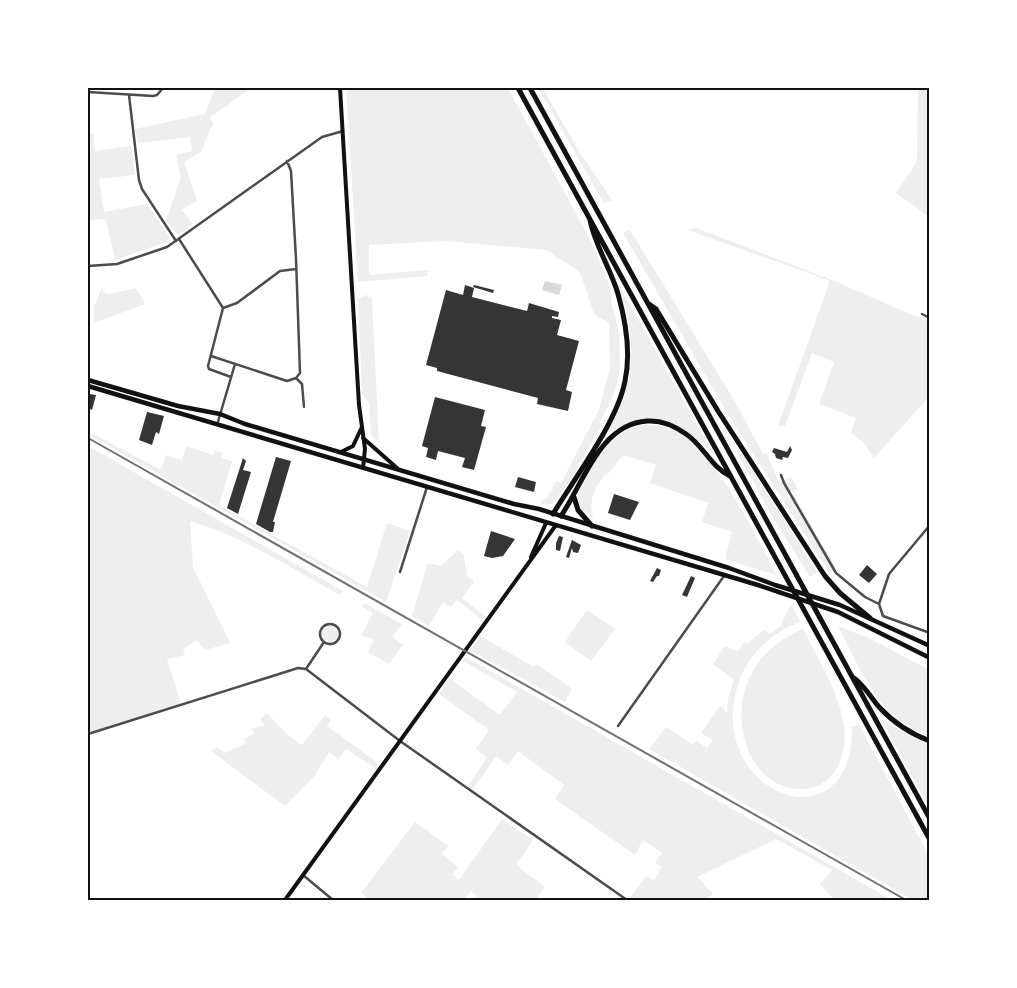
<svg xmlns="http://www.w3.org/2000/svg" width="1017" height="988" viewBox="0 0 1017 988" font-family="Manrope,sans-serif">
	<rect width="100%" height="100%" fill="#fff"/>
	<path fill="#eee" d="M215,88H251L209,118L214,124L210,129L201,152L184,162L197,201L182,210L193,224L178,235L166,220L181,178L176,155L192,151L190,137L138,143L135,129L205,114Z
		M346,88H508L593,245L611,288V301L619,332L620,364L618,381L611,401L599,423L602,425L571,480L552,504L541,505V500L547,498L556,481L561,483L599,410L610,367L609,323L594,314L580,272L546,250L446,241L369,245V275L427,270L428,276L358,282Z
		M538,88H543L578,150L612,200L604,203Z
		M918,88H929V217L896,193L917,162Z
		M88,133H93L95,151L131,146L135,175L99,179L104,212L147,204L169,236V241L115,260L106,219L88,220Z
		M696,228L832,280L929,322V397L874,458L863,442L851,433L856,418L819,404L834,362L812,353L785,426H778L830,281L688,230Z
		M630,230L734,400L763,454L767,453L779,482L791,477L798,489L786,495L789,499L794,496L836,568L829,572L729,416L623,233Z
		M618,283L714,455C685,426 651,403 612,432L610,428C632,386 635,359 627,313C625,303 617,292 618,283Z
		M103,286V292L109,294L136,288L145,304L94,323V306Z
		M366,295L372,298L379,443L371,435L369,403L362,394L358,299Z
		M639,425C655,425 670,426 683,435C719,460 756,535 776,575L725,559L732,532L702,522L708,503L650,483L656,465L623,455L608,474L606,473C595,487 588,500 593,518L577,505C575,489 601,451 612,441C620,433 629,428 639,425Z
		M93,434L161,470L166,455L182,460L186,446L213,455L215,451L223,453L221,458L232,461L219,505L367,587L387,523L410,531L386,602L91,436Z
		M88,446L343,591L340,595C291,568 244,537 190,521L193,567L230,643L205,650L197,640L183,649L185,655L167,659L181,704L88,733Z
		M741,452L817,572L810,577L773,518L738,454Z
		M458,550L464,556L467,576L474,581L462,598L485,616L482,620L457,600L451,607L443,602L429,626L412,616L428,563L441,566Z
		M365,603L402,624L392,637L403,645L389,664L368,652L374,640L362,635L373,613L362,607Z
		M790,606L793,607L800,622C771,633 747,655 738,685C704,795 853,850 852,727L859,725L929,856V900H913L649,749L666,727L693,745L696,740L707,748L713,740L701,733L720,706L727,713L728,699L734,680L713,664L725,646L738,651L744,642L748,643L765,629L769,634L780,627Z
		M587,610L615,629L591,661L565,642Z
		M838,626L871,639L929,670V736C874,717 862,669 838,626Z
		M322 634a8 8 0 1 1 16 0a8 8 0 1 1-16 0Z
		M803,629C818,659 840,693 844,727C846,745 843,762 831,776C822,786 811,790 797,789C751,785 733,729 745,690C753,661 776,640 803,629Z
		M480,636L534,667L537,664L572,689L565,702L470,650Z
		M466,657L892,900H834L820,884L832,870L776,839L697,877L713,894L704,900H631L629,899L646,876L654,880L662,867L655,863L662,853L643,840L635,855L555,799L564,785L518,751L508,765L496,756L473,789L468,786L487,758L476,749L489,730L439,694L449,678L500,715L517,692L463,661Z
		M267,713L289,736L302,745L325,715L331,720L327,726L378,763L375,768L346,749L338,759L329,752L315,775L285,806L211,751L217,747L225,753L246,743L244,739L254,734L252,729L264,725L260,719Z
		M881,719L913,737L929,743V807Z
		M502,819L533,840L516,865L545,887L535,900H474L477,896L471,891L463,900H368L369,899L361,893L415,822L448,846L442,854L458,867L452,874L459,880Z"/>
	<path fill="#d9d9d9" d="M545,281L562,285L559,295L542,290Z"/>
	<path fill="#353535" d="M465,285L474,288L472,297L527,311L529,303L559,312L558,317L552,316V318L561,320L557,335L579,341L566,390L572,392L568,411L537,404L538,398L437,371V368L426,365L446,290L463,295Z
		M474,285L494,290L493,293L473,287Z
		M90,394L96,395L92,410L88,408Z
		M435,397L485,410L481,426L486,427L474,470L462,467L465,458L438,451L436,460L426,457L428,448L422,446Z
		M147,412L164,416L159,434L156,432L152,445L139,440Z
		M790,446L792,450L788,458L783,457L782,460L776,458L775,454L772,452L774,448L787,452Z
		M276,457L291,461L273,522H275L273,532H270L256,524Z
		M243,458L246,461L243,470L251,472L238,514L227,508Z
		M518,477L536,482L534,492L515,487Z
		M614,494L639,502L630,520L608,513Z
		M491,531L515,539L503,556L492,558L484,556Z
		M559,536L563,537L560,551L556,550V543Z
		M572,540L581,545L578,553L573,552L572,548L569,558L566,557Z
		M867,565L877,574L869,583L859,575Z
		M657,568L661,570L659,576H657L653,582L650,581Z
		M691,576L695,578L687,597L682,595Z"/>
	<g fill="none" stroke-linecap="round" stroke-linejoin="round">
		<path stroke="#4c4c4c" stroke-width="2.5" d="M88,92L153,96L157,95L163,88
			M129,95L139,180L142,189L176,241
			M179,239L223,308L208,366L209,369L231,377
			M88,266L117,264L167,247L322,137L343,131
			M223,308L237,303L280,271L296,269
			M922,314L930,318
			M211,356L287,381L296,378L300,373L296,259L291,171L287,161
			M296,378L302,384L304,407
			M217,425L235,364
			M781,475L784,483L836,573L865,597L879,604
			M400,572L427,487
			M879,604L889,574L930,525
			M879,604L883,616L930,633
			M320 634a10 10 0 1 1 20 0a10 10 0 1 1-20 0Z
			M306,669L324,642
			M618,726L724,576
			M88,734L298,668L306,669L400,741L627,900
			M303,875L333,900"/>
		<path stroke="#111" stroke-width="4" d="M340,88L359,405L365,449L363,468
			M363,438L397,468
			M341,452L353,446L361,429
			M531,557L546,523
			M285,900L556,525"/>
		<path stroke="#111" stroke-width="4.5" d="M88,380L178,406L220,414L245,424L514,504L539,509L729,568L775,585L840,605L930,646
			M88,386L758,585L838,612L930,658"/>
		<path stroke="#111" stroke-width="5" d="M518,88L930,840
			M530,88L930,819
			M649,304L656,309L718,411L825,576L840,593L870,618
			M574,497L578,510L592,526
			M553,514C575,477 617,423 625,381C631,353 626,322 618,294C611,269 595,246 590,220
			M561,516C584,482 600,424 647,421C661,420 675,426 686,434C703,445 711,467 730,476
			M854,678C865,686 871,698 880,708C894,723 911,734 930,741"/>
		<path stroke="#707070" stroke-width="2" d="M88,438L906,900"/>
	</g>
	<rect width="1017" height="988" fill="none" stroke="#ffffff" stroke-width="178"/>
	<rect x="89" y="89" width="839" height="810" fill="none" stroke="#111" stroke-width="2"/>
</svg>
